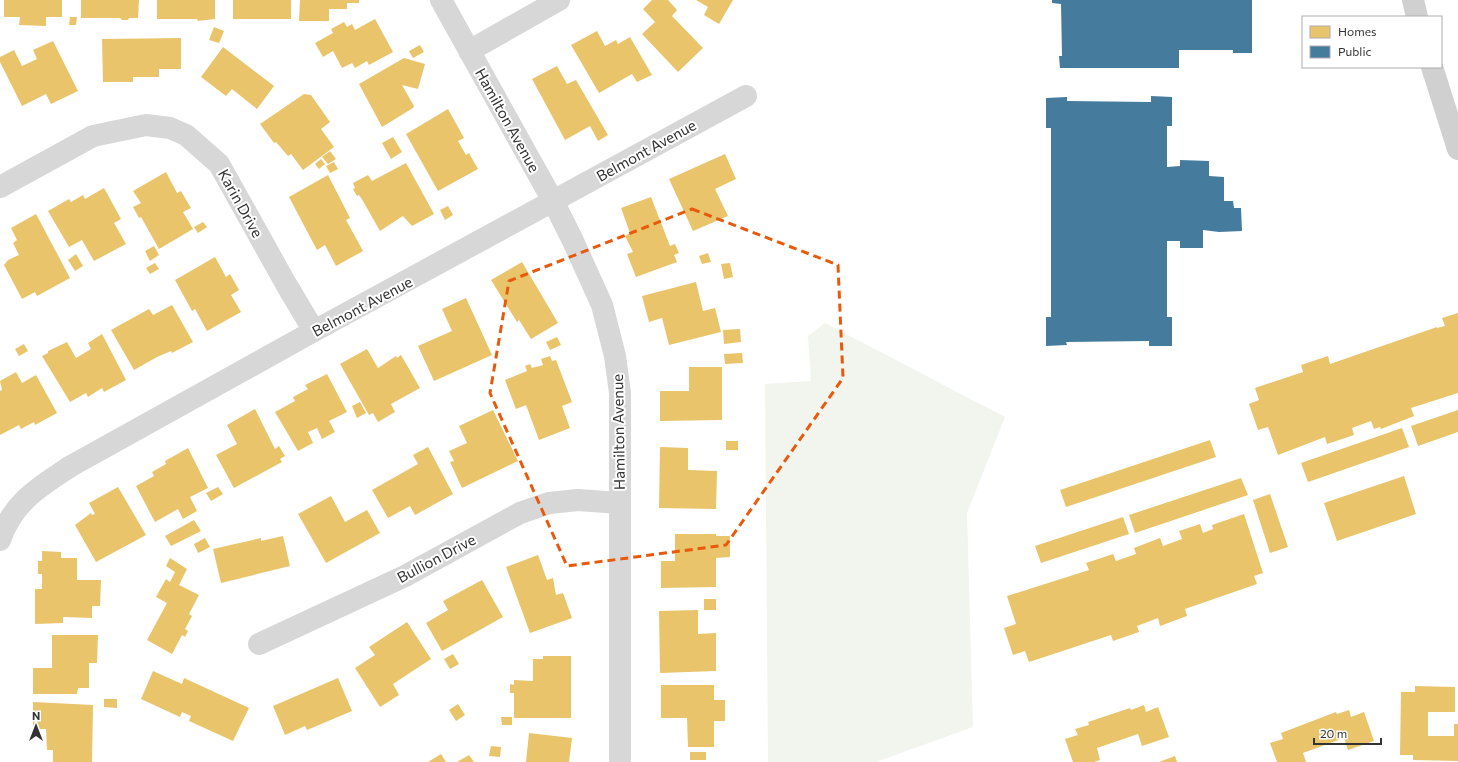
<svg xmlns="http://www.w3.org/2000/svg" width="1458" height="762" viewBox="0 0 1458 762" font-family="Commissioner,sans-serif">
	<rect width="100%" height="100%" fill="#fff"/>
	<path fill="#f2f5ed" d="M825,323L1005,417L967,513L973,727L876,762H768L765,384L811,381L808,336Z"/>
	<path fill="#e9c46a" d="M4,0H62V17H46V26L19,25L20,17H4Z
		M81,0H139L138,18H129L128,20H122L120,18H81Z
		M157,0H215V19L198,21L197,19H157Z
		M233,0H291V19H233Z
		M300,0H359V3H347V9H329V21H299Z
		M652,0H668L677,10L672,16L703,48L678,72L642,34L655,22L643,9Z
		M696,0H733L719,24L704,15L708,7Z
		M70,17H77L76,25H69Z
		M375,19L393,52L369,65L367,61L355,68L352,63L342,68L333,51L323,57L315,43L333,33L331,29L344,22L347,27L352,24L355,30Z
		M214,27L224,31L219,43L209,40Z
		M597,31L605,46L616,40L618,44L630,37L652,75L637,82L632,74L599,93L571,45Z
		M181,38V69H159V77H133V82H103L102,39Z
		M53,41L78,91L51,104L46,94L22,106L0,62V57L14,50L22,66L37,59L33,50Z
		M420,45L424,52L413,58L409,51Z
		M223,47L274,86L257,109L232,89L226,96L201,77Z
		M404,58L425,64L418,89L402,85L414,106L413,108L382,127L359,84Z
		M557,66L567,84L576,80L608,135L598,141L590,126L565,140L532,79Z
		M304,94L311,95L330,122L321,129L334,147L303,170L291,154L288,156L276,142L274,143L260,124Z
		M448,109L464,138L458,141L466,155L469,153L478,169L438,191L406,134Z
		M393,137L402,152L391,159L382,143Z
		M330,151L336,159L328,164L322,157Z
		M725,154L736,179L715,189L728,216L693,231L669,179Z
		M321,159L325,164L319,169L315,164Z
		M334,162L338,169L330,173L326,166Z
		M406,163L434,214L412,226L403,216L380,231L363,201L359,195L357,196L353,189L355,188L353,183L368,175L372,181Z
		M166,172L177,193L181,191L191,208L183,212L193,229L159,249L141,217L139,218L133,207L141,203L133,191Z
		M328,175L350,218L346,220L363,251L336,266L325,245L317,250L289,197Z
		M104,188L121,219L114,223L126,244L94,261L82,240L69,247L48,211L69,199L71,202L83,195L85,199Z
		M651,197L670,246L675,244L679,253L674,255L677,262L636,277L627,254L633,252L625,236L630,233L621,208Z
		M448,206L453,215L445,220L440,210Z
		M36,214L70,278L37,296L35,292L22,299L4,265L8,260L19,255L13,243L17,240L11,228Z
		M203,222L207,227L198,233L194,227Z
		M154,246L159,255L150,261L145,251Z
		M708,253L711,262L702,264L699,256Z
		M76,254L83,266L75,271L68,260Z
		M215,257L226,277L230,274L239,290L231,295L241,312L207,331L195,309L192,311L175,280Z
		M522,262L558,323L531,339L519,320L517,322L491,280Z
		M155,263L159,269L150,274L146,268Z
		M730,263L733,277L724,279L721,264Z
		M696,282L703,311L715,308L721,332L669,345L662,318L649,322L642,296Z
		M466,298L492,355L434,381L418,346L452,331L442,309Z
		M172,305L193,342L172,353L171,351L157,357L134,370L111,330L149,309L153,315Z
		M1458,313V393L1411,408L1414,416L1381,429L1380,427L1374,429L1371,421L1352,428L1354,435L1327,444L1325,437L1278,455L1268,427L1258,430L1249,404L1259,400L1255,388L1303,372L1301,365L1328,356L1330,364L1437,327V328L1445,326L1442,318Z
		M740,329L741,342L724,344L723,330Z
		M102,334L126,380L104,392L102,388L88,397L86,393L70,402L42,356L48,353V351L67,342L76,358L91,349L88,343Z
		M557,337L561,345L550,350L546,342Z
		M24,344L28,351L19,356L15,349Z
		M367,349L378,368L396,356L397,358L401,355L420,388L391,404L395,412L378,422L373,413L369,415L340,364Z
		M742,353L743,363L725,364L724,354Z
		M550,356L552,361L556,360L572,402L562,406L570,428L539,440L526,405L516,409L505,380L527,371L525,366L530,364L532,368L543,365L541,359Z
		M689,367H722V420L660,421V391H689Z
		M16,372L22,383L36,375L57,413L35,425L34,422L21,429L19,425L0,435V391L2,390L0,381Z
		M327,374L347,412L329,421L335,432L322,439L317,428L308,432L313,443L298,451L275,412L295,401L293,397L308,389L305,385Z
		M360,402L366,413L357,418L352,406Z
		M255,409L275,449L279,446L285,456L280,459L282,462L234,488L216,455L237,444L227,425Z
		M493,410L518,461L462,488L450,462L454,461L449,451L467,443L459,426Z
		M1458,410V432L1418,446L1411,426Z
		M1402,428L1409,447L1308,482L1301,463Z
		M1210,440L1216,457L1066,507L1060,490Z
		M726,441H738V450H726Z
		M428,447L453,494L415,515L410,506L388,518L372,490L418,464L413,455Z
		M660,447L688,448V470L717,471L716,509L659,508Z
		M188,448L208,488L190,497L197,511L183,519L178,509L155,522L136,486L154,476L152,472L166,464L165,461Z
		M1404,476L1416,514L1337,541L1324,503Z
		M1241,478L1248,495L1135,533L1129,515Z
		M118,487L146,535L96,562L75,525L91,513L92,515L95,514L89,503Z
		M218,487L223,494L211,501L206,493Z
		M1270,494L1288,547L1270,553L1253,500Z
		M331,496L345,522L367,510L380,533L326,563L298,514Z
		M1244,514L1263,573L1254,576L1257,584L1185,609L1187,616L1160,626L1158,618L1137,626L1139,632L1113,641L1111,635L1029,662L1025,651L1013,655L1004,628L1016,624L1007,596L1089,570L1086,563L1113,554L1116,561L1136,554L1134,548L1160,538L1163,546L1182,539L1179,531L1200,524L1203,533L1213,529L1212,525Z
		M1123,517L1129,534L1041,563L1035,546Z
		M194,520L201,531L171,546L165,536Z
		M675,534H716V536H730V557L716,558V587L661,588V561H675Z
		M283,536L290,566L221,583L213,549L261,538V541Z
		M205,538L210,547L198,553L194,544Z
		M42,551L61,552V558H77V580H101L100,606H92V618L63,617V623L35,624V589H42V574H38V561H42Z
		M538,555L547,580L553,578L556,595L563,593L572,618L530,633L506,567Z
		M170,558L187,569L179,585L199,595L189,614L192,616L185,629L188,631L185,637L182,635L172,654L147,640L167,603L156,597L166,579L170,582L175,572L166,566Z
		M482,580L503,617L442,651L426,623L448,610L443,601Z
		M704,599H716V610H704Z
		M698,610V634L716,633V671L660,673L659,611Z
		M407,622L431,659L393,684L399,695L380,707L355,668L375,655L369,647Z
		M52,635H98L97,663H89V688H78L77,694H33V668H52Z
		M453,654L459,664L450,669L444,659Z
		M543,656H571V718H514V693H510V684L514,685V680L533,681V659H543Z
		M153,671L182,684L184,678L249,708L233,741L189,721L191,716L182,712L180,717L141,699Z
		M338,678L352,711L307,730L305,726L285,735L273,706Z
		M661,685H714V700H725V721H714V747H688L687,718H661Z
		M1415,686L1455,687V712H1428V736H1454V724H1458V761L1413,760V755H1400L1401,692H1415Z
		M104,699H117V708L104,707Z
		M33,702L93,705L92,762H53V750H47L46,729H33Z
		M458,704L465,715L456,721L449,710Z
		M1144,705L1146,712L1158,707L1169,737L1142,746L1138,734L1097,748L1100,760L1094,762H1073L1065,739L1078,735L1075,729L1089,725L1088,722L1130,708L1131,710Z
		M1349,710L1351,717L1364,712L1374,741L1348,750L1344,738L1303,753L1306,762H1277L1270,743L1283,739L1281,733L1336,712L1337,714Z
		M501,717H512V725H502Z
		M529,733L572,738L569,762H526Z
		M491,746L501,747L500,757L489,756Z
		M690,752H706V760H690Z
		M441,754L446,762H428Z
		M469,755L474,762H457Z
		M1175,756L1177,762H1159Z"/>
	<path fill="#457b9d" d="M1052,0H1252V53H1233V50H1179V68H1060L1059,56H1062L1061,4L1052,3Z
		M1151,96L1172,97V126H1167V167L1180,166V160L1209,161V176L1224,177V201H1233L1234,208H1241L1242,231L1219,232L1203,230V248H1180V241H1167V317H1172V346H1149V341L1066,342L1067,345L1046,346V317H1051V128H1046V98L1067,97V101L1151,102Z"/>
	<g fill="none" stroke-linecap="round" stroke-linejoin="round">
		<path stroke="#d7d7d7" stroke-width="22" d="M441,0L553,201L573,241L602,305L615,356L620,393V762
			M469,51L559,0
			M0,187L93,136L146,125L170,128L186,135L219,164L286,284L314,331
			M0,540C13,502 39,487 71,466L314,331L746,96
			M259,644L405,576L520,513L549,503L578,500L620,503"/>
		<path stroke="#d0d0d0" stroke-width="22" d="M1413,0L1417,17
			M1432,67L1458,149"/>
	</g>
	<path fill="none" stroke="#e8590c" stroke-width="3" stroke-dasharray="8 5" stroke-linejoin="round" d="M692,209L838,265L843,378L726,545L567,566L490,393L509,281Z"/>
	<g text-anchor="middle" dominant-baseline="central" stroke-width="4" stroke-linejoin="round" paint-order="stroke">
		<g font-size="15" fill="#333" stroke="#fff">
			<text transform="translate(508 120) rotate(61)">Hamilton Avenue</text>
			<text transform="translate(646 150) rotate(-29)">Belmont Avenue</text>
			<text transform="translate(241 203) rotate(61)">Karin Drive</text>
			<text transform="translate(362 306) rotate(-28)">Belmont Avenue</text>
			<text transform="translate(618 432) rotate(-91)">Hamilton Avenue</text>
			<text transform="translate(436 558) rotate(-28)">Bullion Drive</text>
		</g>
	</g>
	<rect x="1302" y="16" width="140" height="52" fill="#ffffff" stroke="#adadad"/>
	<rect x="1310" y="26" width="20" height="12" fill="#e9c46a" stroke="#adadad"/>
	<text x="1338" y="36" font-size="12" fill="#333333">Homes</text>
	<rect x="1310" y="46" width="20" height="12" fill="#457b9d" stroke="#adadad"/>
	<text x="1338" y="56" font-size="12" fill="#333333">Public</text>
	<g transform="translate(36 726)" stroke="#ffffff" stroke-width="3" paint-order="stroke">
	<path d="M0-3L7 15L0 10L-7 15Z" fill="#333333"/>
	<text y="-6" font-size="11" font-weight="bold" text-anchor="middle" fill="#333333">N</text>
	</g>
	<path d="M1314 738v6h67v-6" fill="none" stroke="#333333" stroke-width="2"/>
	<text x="1320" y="738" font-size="12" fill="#333333" stroke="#ffffff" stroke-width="3" paint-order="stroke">20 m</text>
</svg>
